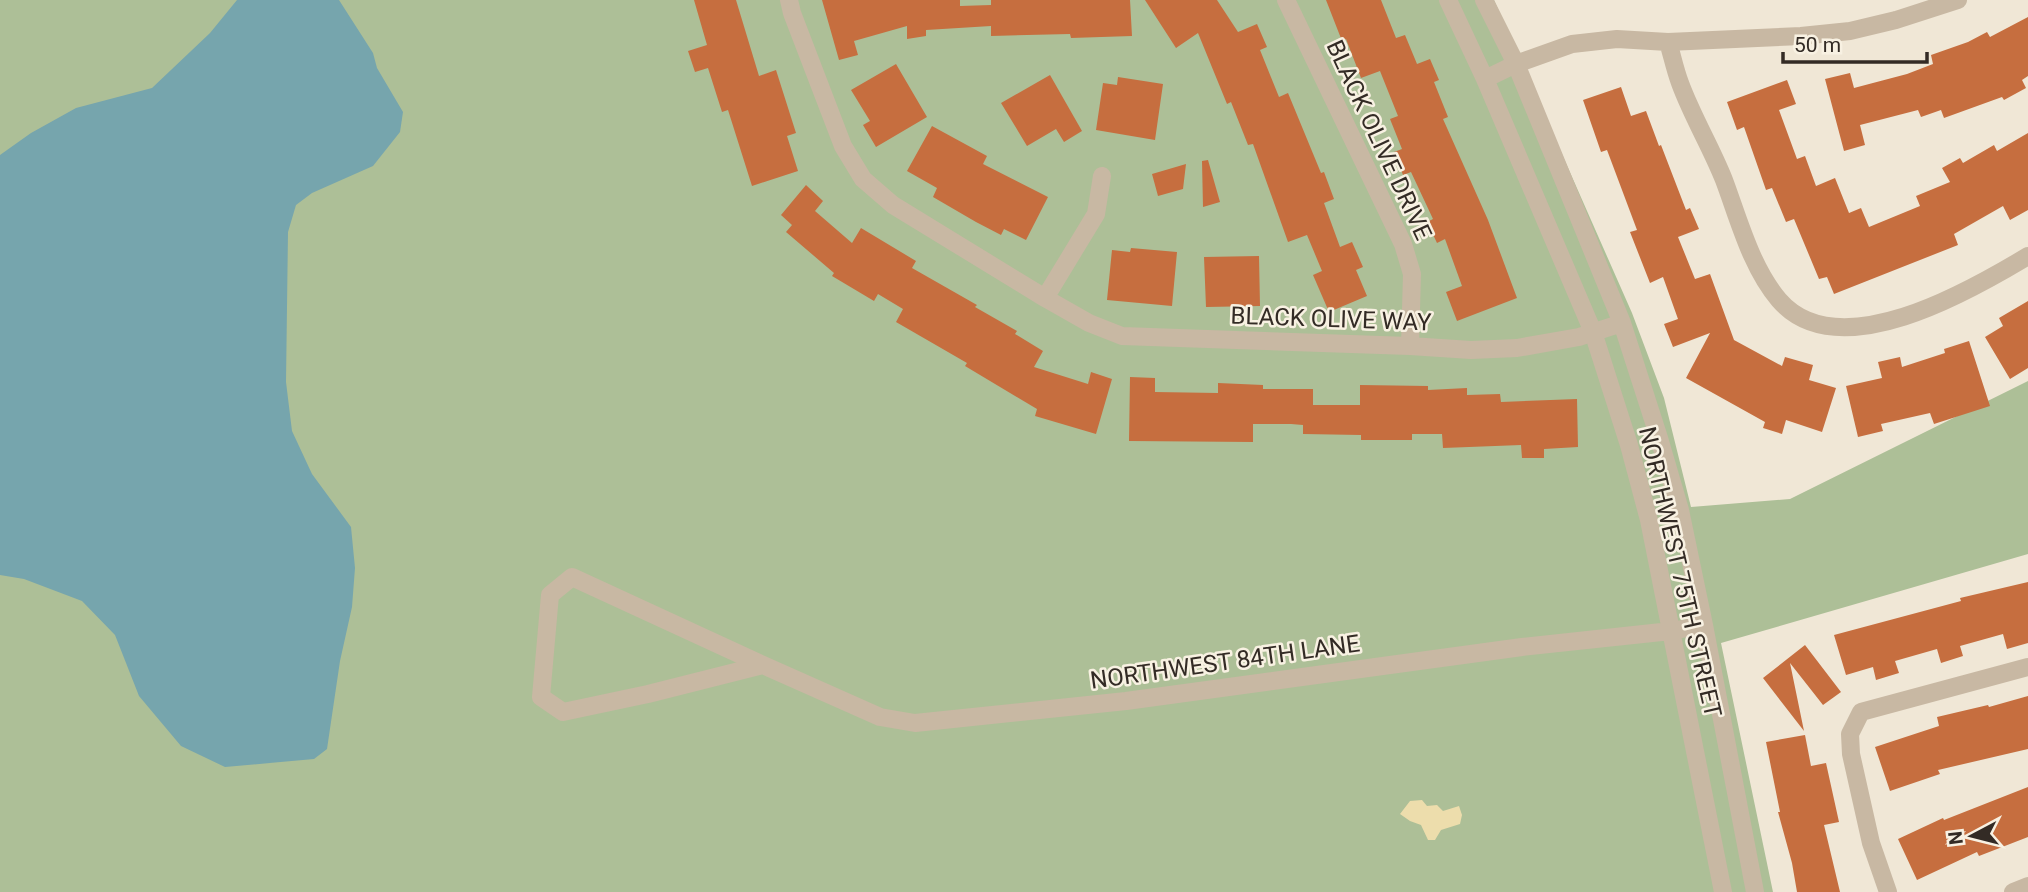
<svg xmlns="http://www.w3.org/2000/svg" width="2028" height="892" viewBox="0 0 2028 892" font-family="Roboto,sans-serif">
	<rect width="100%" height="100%" fill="#f0e7d6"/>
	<path fill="#adbf97" d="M0,0H1494L1632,313L1664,398L1691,507L1790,499L2028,381V554L1721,643L1773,892H0Z"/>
	<path fill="#edddac" d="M1422,800L1427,806L1437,805L1443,811L1459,806L1462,815L1460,824L1441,830L1435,840H1428L1421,825L1410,821L1400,814L1410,801Z"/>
	<path fill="#76a5ad" d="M237,0H339L373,53L377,68L403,112L400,132L373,166L312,193L296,205L288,232L286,382L292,431L312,474L351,527L355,568L352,607L340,661L327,749L314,759L225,767L181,746L139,696L115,635L82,601L24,579L0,575V155L31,133L76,108L152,88L210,33Z"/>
	<path fill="#c66e3f" d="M694,0H736L759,76L776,70L796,133L787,136L798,171L752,186L728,110L722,112L708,68L695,72L688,51L707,45Z
		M822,0H960V6L991,5V0H1130L1132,36L1071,38L1070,34L991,36V26L926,30V36L907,39V26L854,41L858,55L839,60Z
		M1145,0H1217L1238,32L1257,24L1267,47L1260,50L1279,97L1288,93L1321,173L1324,172L1334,199L1324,203L1340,247L1352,242L1363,267L1356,270L1367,296L1329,312L1313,275L1322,271L1307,235L1288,242L1253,144L1248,145L1231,102L1227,104L1198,33L1176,48Z
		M1326,0H1381L1396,38L1405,35L1417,64L1430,59L1439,80L1434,82L1448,117L1443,119L1488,220L1517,298L1457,321L1446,292L1462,286L1445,239L1437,243L1427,222L1433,219L1411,172L1403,175L1394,152L1402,149L1390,119L1398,116L1380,71L1361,78L1346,39L1342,41Z
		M2028,17V76L2022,80L2026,88L2004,100L2002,97L1944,118L1941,110L1921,117L1918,110L1860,125L1865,145L1844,151L1825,79L1850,73L1854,88L1907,74L1933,64L1931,55L1968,42L1987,32L1990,37Z
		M896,64L927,117L876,147L863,125L870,121L851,90Z
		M1050,75L1082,131L1064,142L1056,129L1027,146L1001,103Z
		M1118,77L1163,84L1155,140L1096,130L1103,83L1117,85Z
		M1787,80L1796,104L1779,110L1797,159L1805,156L1816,186L1835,178L1849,213L1861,208L1869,227L1920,206L1916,196L1950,182L1942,168L1960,158L1963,163L1994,145L1997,151L2028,133V210L2010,220L2003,206L1954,234L1958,245L1834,294L1827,277L1819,279L1794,219L1786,222L1772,188L1766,190L1744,127L1737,130L1727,102Z
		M1621,87L1631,116L1646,111L1659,146L1661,145L1686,210L1690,208L1699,229L1678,237L1695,279L1710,274L1734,340L1782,366L1785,357L1813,365L1809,380L1836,388L1822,432L1786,420L1782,434L1763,428L1765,422L1686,378L1710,333L1673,347L1664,324L1678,319L1663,277L1650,283L1630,232L1637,230L1607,150L1601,152L1583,100Z
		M932,126L987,156L983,164L1048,197L1026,240L1004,229L1001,235L976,222L933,197L937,188L907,171Z
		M1208,160L1220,202L1203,207L1202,161Z
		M1186,164L1183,189L1158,196L1152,174Z
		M806,185L823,201L815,211L852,243L861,228L916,261L912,268L977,305L975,307L1017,331L1015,334L1043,351L1034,367L1088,384L1091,372L1112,379L1096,434L1035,416L1037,409L965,366L967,363L896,322L903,309L878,294L874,301L832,276L834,273L786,232L792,225L781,215Z
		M1131,248L1177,252L1172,306L1107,300L1112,250L1130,252Z
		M1259,256L1260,306L1206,307L1204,257Z
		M2028,301V368L2010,379L1985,337L2003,326L1999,318Z
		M1969,341L1990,406L1934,424L1930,413L1881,424L1883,431L1858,437L1846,386L1882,378L1878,362L1900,357L1902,367L1945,353L1944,349Z
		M1130,377L1155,378V392L1218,393V383L1263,385V389H1313V405H1360V385L1428,386V390L1467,388V395L1500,394L1501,402L1577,399L1578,447L1544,449V458H1522L1521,445L1443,448L1442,434H1412V440H1361V435L1303,434V425L1291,424H1253V442L1129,441Z
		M2028,582V643L2007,649L2003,634L1960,646L1963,656L1941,663L1937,649L1895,661L1899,673L1876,680L1873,667L1846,675L1834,635L1961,601L1960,598Z
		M1805,645L1841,692L1823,705L1790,663L1804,731L1763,678Z
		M2028,696V749L1938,770L1940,774L1890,791L1875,747L1939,726L1937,717L1988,705L1989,707Z
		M1805,735L1811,766L1826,763L1839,822L1824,825L1840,892H1797L1792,863L1778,812H1780L1766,742Z
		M2028,787V837L1979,856L1977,852L1917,880L1898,839L1943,818L1944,820Z"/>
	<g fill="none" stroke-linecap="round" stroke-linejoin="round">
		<path stroke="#c8b8a3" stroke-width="18" d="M789,0L792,13L843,146L863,179L893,205L1045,298L1089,323L1122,336L1410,346L1471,350L1517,348L1579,337L1622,323
			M1286,0L1403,244L1412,274L1410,346
			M1448,0L1485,79L1593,332L1629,445L1649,520L1723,892
			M1484,0L1516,64L1622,323L1659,438L1680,510L1704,625L1755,892
			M1668,42C1672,55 1675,70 1680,83C1692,116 1711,147 1724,180C1739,220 1751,267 1779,300C1838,368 1970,291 2028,256
			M1485,79L1516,64L1572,44L1617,39L1668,42L1801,36L1850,31L1896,20L1958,0
			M1045,298L1096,214L1102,176
			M763,665L572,577L550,595L541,697L563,712L648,694L763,665L880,717L915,723L1126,701L1522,647L1671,631L1704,625
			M1888,892L1871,843L1851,754L1850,734L1861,712L2028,667
			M2013,892L2028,886"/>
	</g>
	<g text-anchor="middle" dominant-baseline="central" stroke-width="5" stroke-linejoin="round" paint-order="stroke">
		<g font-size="24" fill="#332b25" stroke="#f8f1e2">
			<text transform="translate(1379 140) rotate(65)">BLACK OLIVE DRIVE</text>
			<text transform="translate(1331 319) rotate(2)">BLACK OLIVE WAY</text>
			<text transform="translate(1680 572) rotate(77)">NORTHWEST 75TH STREET</text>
			<text transform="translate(1225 662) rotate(-8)">NORTHWEST 84TH LANE</text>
		</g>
	</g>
	<g transform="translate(1972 836) rotate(263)" stroke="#f8f1e2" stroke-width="5" paint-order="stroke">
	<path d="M0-5L12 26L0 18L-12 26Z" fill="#332b25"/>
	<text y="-10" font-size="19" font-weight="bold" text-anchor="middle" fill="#332b25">N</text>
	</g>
	<path d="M1783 52v10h144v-10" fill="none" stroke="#332b25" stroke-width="3.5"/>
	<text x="1794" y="52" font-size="21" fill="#332b25" stroke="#f8f1e2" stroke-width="5" paint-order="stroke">50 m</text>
</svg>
